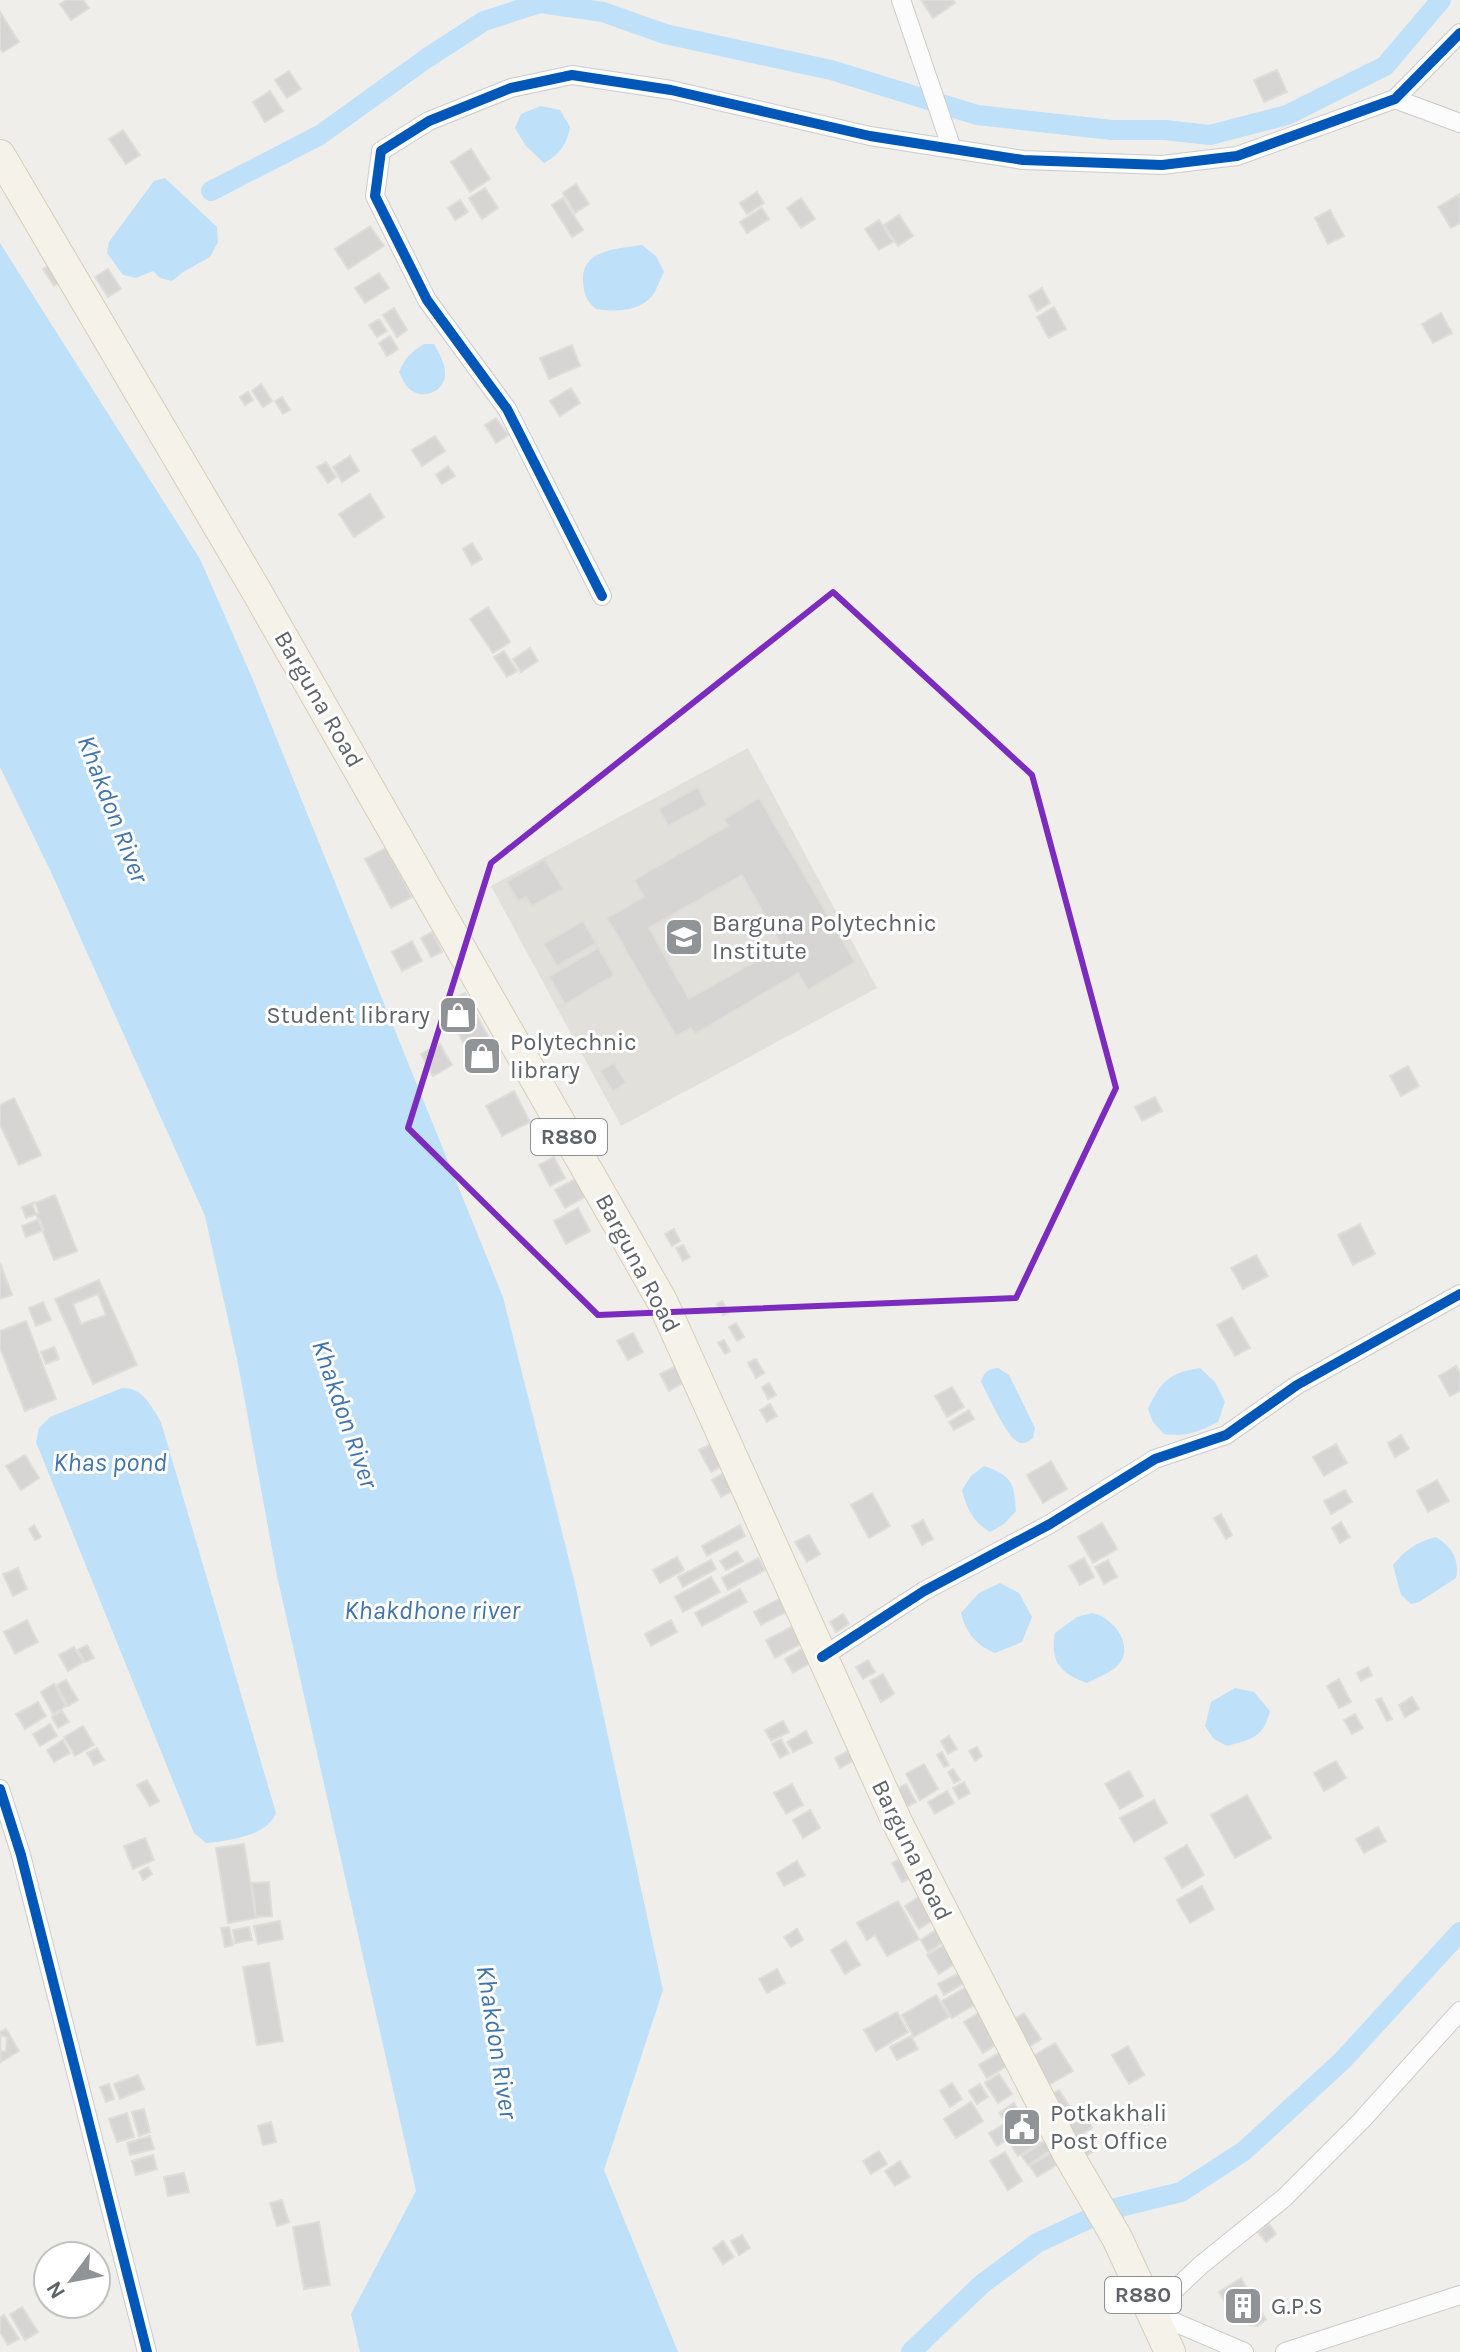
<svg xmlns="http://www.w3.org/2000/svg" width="1460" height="2352" viewBox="0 0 1460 2352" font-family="Karla,sans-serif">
	<rect width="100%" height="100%" fill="#efeeea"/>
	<path fill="#e2e0da" d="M748,748L877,988L621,1126L491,886Z"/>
	<path fill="#bfe0f9" d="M541,106L560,110L570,127C567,144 560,154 544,163L526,146L515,128L521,114Z
		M165,178L217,227L218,242L210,257L183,272L172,281L160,278L153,271L136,278L123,275L107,253L109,242L154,181Z
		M0,243L200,559L253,680L503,1297L575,1584L663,1990L604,2170L678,2352H360L351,2314L416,2191L277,1576L238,1364L205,1216L51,872L0,767Z
		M642,245L656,256L664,272C660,279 657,290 652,296C638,312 615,312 596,309C586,301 584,294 583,281C581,249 618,249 642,245Z
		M424,344H434C439,353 445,363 445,373C446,389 427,399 414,392C405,387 403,380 399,372C405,358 411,352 424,344Z
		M998,1368L1009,1375L1035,1428L1033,1438C1030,1440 1026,1444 1021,1443C1008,1442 988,1394 981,1382C984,1372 987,1369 998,1368Z
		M1200,1368L1215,1382L1225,1402L1218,1422C1199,1432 1185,1437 1164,1434L1153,1422L1148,1409C1161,1381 1169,1373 1200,1368Z
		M122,1388C143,1387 151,1406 161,1422L276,1813C267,1836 229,1841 206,1843L194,1833L36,1442L39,1428L50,1417Z
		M984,1466C1012,1476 1014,1482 1016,1511L1004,1524L990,1532C973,1522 967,1509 962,1490L971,1476Z
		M1436,1537C1451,1546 1460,1559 1456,1578L1419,1602L1411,1604L1401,1595L1393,1565C1406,1549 1417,1542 1436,1537Z
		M1000,1583L1019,1593L1032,1617L1022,1642L995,1653C976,1645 966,1633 961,1613L979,1593Z
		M1092,1613C1114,1617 1137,1648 1116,1667C1108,1674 1096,1678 1087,1683C1060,1673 1050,1662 1055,1633L1077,1617Z
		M1235,1688L1254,1692L1270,1711C1263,1738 1252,1739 1227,1746L1214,1739L1205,1726L1211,1702Z"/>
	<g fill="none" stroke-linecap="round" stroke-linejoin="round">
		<path stroke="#bfe0f9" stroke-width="20" d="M211,191L320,135L427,58L484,21L540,3L603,12L665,34L831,70L977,115L1112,130H1165L1210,135L1287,115L1385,66L1441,0
			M911,2352L982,2284L1037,2243L1108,2210L1181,2192L1244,2151L1343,2060L1460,1932"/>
	</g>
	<path fill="#d6d5d3" stroke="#deddd9" stroke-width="2" fill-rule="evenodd" d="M66,0H83L89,8L71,20L60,4Z
		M921,0H953L955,3L933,18Z
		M0,12L19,42L3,52L0,48Z
		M1277,70L1287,92L1264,102L1254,80Z
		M289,71L301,89L287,98L275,80Z
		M270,91L283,111L265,122L253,102Z
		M123,130L140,155L126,164L109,139Z
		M471,149L490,179L470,192L451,162Z
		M576,184L589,204L575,213L563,193Z
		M485,188L498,208L482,219L469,198Z
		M757,192L764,203L747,214L740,203Z
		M1460,194V223L1451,228L1438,207Z
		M563,198L583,230L572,237L552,205Z
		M801,198L815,219L801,228L787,208Z
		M460,200L468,212L455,220L448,208Z
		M762,208L769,219L747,233L740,222Z
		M1330,210L1344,236L1328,244L1315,218Z
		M899,215L913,236L898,246L884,225Z
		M879,220L893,242L879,250L865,229Z
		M370,226L384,246L348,269L335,249Z
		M56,261L67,278L54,286L43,269Z
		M108,269L121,289L108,297L95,277Z
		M379,273L389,288L365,303L355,288Z
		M1042,288L1050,303L1037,311L1029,296Z
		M1054,307L1066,329L1049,338L1037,317Z
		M394,308L407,330L397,337L383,315Z
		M1441,313L1452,333L1433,343L1422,324Z
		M379,319L387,331L377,337L369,325Z
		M390,336L398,349L387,356L379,343Z
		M572,345L580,366L549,379L540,358Z
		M261,384L272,401L263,407L252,391Z
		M571,388L580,403L560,416L550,401Z
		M248,392L253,400L245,405L240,397Z
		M282,397L290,410L283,414L275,401Z
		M496,418L508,435L496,443L485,425Z
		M435,436L445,451L422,466L412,450Z
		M350,456L359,471L342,482L333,467Z
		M326,462L336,477L328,483L317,467Z
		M448,466L455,476L442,484L436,475Z
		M370,494L384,517L354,537L339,514Z
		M472,543L482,559L472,565L463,549Z
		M488,607L510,642L493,653L470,619Z
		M530,648L538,661L521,672L513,659Z
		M504,651L517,671L507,677L494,657Z
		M698,787L707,805L668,826L659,809Z
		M759,798L855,962L808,990L798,973L695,1034L691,1028L676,1036L607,918L644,897L634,880L728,826L724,819ZM742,875L782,946L689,999L649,928Z
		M386,848L412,897L391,908L365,859Z
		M545,859L563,889L532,906L526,897L518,901L507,882Z
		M583,921L596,943L557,966L544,944Z
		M432,932L442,952L431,957L421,938Z
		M412,941L422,961L402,971L392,952Z
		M598,948L614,975L565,1004L549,977Z
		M465,993L500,1059L478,1071L443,1004Z
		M440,1044L452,1065L433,1076L421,1054Z
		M614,1063L626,1083L613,1091L600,1071Z
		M1408,1066L1419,1086L1401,1096L1390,1076Z
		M514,1091L530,1122L502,1136L486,1106Z
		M1155,1097L1162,1111L1142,1121L1135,1107Z
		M14,1098L41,1155L19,1165L0,1125V1105Z
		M554,1157L565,1178L550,1186L539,1165Z
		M577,1178L586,1196L565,1208L555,1190Z
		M55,1195L77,1251L54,1260L32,1204Z
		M35,1202L39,1213L26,1218L22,1207Z
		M578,1208L590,1231L566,1244L554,1221Z
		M39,1219L44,1230L26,1237L22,1226Z
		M1360,1224L1375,1254L1353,1265L1338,1235Z
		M674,1229L680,1241L672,1246L665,1234Z
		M683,1245L690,1257L683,1261L676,1248Z
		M1256,1255L1268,1276L1243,1289L1231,1268Z
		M0,1263L12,1295L0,1299Z
		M99,1280L137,1365L93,1384L55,1299Z
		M98,1294L106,1315L81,1324L73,1304Z
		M722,1301L729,1312L723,1315L717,1304Z
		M43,1302L51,1320L36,1326L29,1308Z
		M1232,1317L1250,1348L1235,1356L1217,1325Z
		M26,1321L56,1399L25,1411L0,1348V1331Z
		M736,1323L744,1337L737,1341L729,1327Z
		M633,1333L643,1352L628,1360L617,1341Z
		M724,1340L730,1351L725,1354L718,1343Z
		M54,1347L59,1359L46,1364L41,1352Z
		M756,1359L764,1373L756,1378L748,1363Z
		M676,1366L684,1382L669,1391L660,1374Z
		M1456,1366L1460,1374V1391L1450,1396L1439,1376Z
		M769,1383L776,1395L768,1399L762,1387Z
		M952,1387L964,1407L947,1417L935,1396Z
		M770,1404L777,1416L767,1422L760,1410Z
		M969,1410L974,1419L954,1430L949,1422Z
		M1401,1435L1409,1449L1395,1457L1388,1443Z
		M713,1443L724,1465L711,1472L699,1450Z
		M1336,1444L1347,1463L1324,1476L1313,1457Z
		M25,1455L39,1478L21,1490L6,1466Z
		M1051,1461L1067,1489L1043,1503L1027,1475Z
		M726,1472L735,1490L721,1497L712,1480Z
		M1437,1480L1449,1501L1428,1512L1417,1491Z
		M1345,1490L1352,1502L1331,1514L1324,1501Z
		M872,1493L890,1526L869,1538L851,1505Z
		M1221,1514L1232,1535L1226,1539L1214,1518Z
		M923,1520L933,1539L922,1545L912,1526Z
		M1341,1522L1350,1537L1340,1543L1332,1528Z
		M1102,1523L1117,1549L1093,1563L1078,1537Z
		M34,1525L41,1537L35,1540L29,1529Z
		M740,1525L745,1536L707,1556L702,1546Z
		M809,1535L820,1554L807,1562L795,1542Z
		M737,1551L743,1561L726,1570L720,1561Z
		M677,1557L684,1570L660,1583L653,1570Z
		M758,1558L765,1570L728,1590L722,1578Z
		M1084,1558L1094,1577L1080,1585L1069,1566Z
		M711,1560L716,1569L683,1587L678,1577Z
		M1108,1560L1117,1577L1104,1584L1095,1567Z
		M18,1568L27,1589L13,1596L3,1574Z
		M711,1577L720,1592L683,1612L675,1597Z
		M740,1589L747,1602L702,1626L695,1613Z
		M781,1598L788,1611L761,1625L754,1612Z
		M843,1614L849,1624L836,1632L830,1622Z
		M27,1620L38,1642L15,1654L4,1632Z
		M671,1620L677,1632L651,1646L645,1634Z
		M799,1623L808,1640L775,1658L766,1640Z
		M87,1645L94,1658L85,1662L78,1650Z
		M74,1647L83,1662L68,1671L59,1655Z
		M802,1649L810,1663L793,1673L785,1659Z
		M868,1660L875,1672L863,1679L856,1667Z
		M1368,1667L1372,1675L1361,1681L1357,1673Z
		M883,1674L894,1694L881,1702L870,1681Z
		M1339,1679L1351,1702L1339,1708L1327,1686Z
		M66,1680L78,1700L68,1706L57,1685Z
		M54,1684L66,1706L53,1714L41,1692Z
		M1412,1697L1419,1709L1405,1717L1399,1705Z
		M1381,1698L1392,1719L1387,1721L1376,1700Z
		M38,1702L46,1716L25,1729L16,1714Z
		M62,1711L69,1722L58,1728L52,1717Z
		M1355,1714L1363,1728L1352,1734L1344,1720Z
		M783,1721L789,1732L771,1741L765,1730Z
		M50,1724L57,1736L40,1746L33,1734Z
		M83,1726L94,1745L75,1756L64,1737Z
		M806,1731L812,1743L793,1752L787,1742Z
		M949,1736L957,1749L948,1754L941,1741Z
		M781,1739L789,1753L780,1758L772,1744Z
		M63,1740L70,1753L54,1762L47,1750Z
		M977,1747L982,1756L975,1761L969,1751Z
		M97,1748L104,1760L94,1765L87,1753Z
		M852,1749L857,1759L840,1768L835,1758Z
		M942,1752L949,1765L944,1767L937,1755Z
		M1336,1761L1346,1778L1324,1791L1314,1773Z
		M924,1764L938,1789L920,1800L906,1774Z
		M953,1769L960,1780L954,1783L948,1772Z
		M1129,1771L1143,1796L1120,1809L1105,1784Z
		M147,1780L159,1801L150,1806L137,1785Z
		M964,1782L970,1793L959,1799L953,1788Z
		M792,1784L803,1805L786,1814L774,1793Z
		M906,1784L916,1802L899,1811L889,1793Z
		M947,1791L954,1803L935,1814L928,1802Z
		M1247,1795L1271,1838L1235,1858L1211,1815Z
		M1154,1800L1167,1823L1134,1842L1120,1818Z
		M810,1810L820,1828L803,1838L793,1820Z
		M1378,1827L1386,1841L1364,1853L1356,1839Z
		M145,1838L154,1860L133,1869L124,1846Z
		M244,1844L256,1918L228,1923L216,1848Z
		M1187,1845L1204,1875L1182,1888L1165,1858Z
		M902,1858L913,1877L902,1882L892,1863Z
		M797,1861L805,1875L784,1886L777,1873Z
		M148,1867L152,1874L143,1880L139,1872Z
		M269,1882L272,1916L256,1917L252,1883Z
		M1202,1886L1214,1909L1190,1923L1177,1900Z
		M922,1895L936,1918L919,1929L905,1906Z
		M898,1901L919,1939L887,1956L875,1935L867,1940L857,1923Z
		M280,1921L283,1939L258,1944L254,1926Z
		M229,1927L233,1945L225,1947L221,1928Z
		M249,1927L252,1940L235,1943L233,1930Z
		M940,1927L948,1939L928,1952L921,1940Z
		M797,1929L803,1940L791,1947L784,1937Z
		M846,1941L860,1965L845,1974L831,1950Z
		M944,1945L956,1963L939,1974L927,1955Z
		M269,1963L283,2041L257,2045L243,1967Z
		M777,1969L785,1983L767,1993L759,1979Z
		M959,1973L964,1983L944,1995L938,1984Z
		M968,1986L978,2003L952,2018L942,2001Z
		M936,1995L949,2017L914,2037L902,2015Z
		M897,2012L908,2032L876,2051L864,2030Z
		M980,2012L999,2043L983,2053L964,2022Z
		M1024,2013L1041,2039L1024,2050L1008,2023Z
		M6,2029L19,2051L1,2062L0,2032Z
		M0,2035L7,2037L6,2051L0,2052Z
		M911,2036L918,2049L897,2060L890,2047Z
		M1055,2043L1073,2071L1047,2086L1030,2058Z
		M1128,2046L1144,2075L1129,2084L1112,2055Z
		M1005,2049L1013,2062L987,2078L979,2065Z
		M999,2074L1012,2094L998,2103L985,2083Z
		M138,2075L144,2089L120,2099L114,2084Z
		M952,2083L962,2099L950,2107L940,2091Z
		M109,2084L114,2099L106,2102L100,2087Z
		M980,2084L988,2097L977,2104L969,2091Z
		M1059,2090L1070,2107L1057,2115L1046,2098Z
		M971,2102L983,2121L956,2138L944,2119Z
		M1014,2103L1020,2114L1006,2123L999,2113Z
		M144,2109L150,2132L139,2136L132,2112Z
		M127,2113L134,2137L117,2142L109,2119Z
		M1027,2114L1036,2129L1017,2140L1008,2125Z
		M1085,2116L1092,2128L1071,2141L1063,2129Z
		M271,2122L276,2142L263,2145L258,2126Z
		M1004,2124L1012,2137L997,2146L989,2133Z
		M1034,2133L1040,2143L1018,2156L1012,2147Z
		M1085,2135L1094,2151L1080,2160L1070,2144Z
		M150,2136L154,2149L130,2155L127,2143Z
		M1048,2139L1054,2148L1028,2165L1022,2156Z
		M879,2151L887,2164L871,2174L863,2161Z
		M1054,2151L1061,2162L1037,2177L1030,2166Z
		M1005,2152L1022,2181L1008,2190L990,2161Z
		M153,2155L157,2169L136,2175L132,2161Z
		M900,2161L910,2177L895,2186L885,2171Z
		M184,2173L189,2192L168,2196L164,2177Z
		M282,2200L289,2222L277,2226L270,2203Z
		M319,2222L330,2285L304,2289L293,2227Z
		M1269,2224L1276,2234L1266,2242L1258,2232Z
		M742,2235L750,2248L739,2255L731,2241Z
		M723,2241L734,2257L723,2264L713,2248Z
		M1241,2278L1266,2320L1257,2326L1237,2322L1219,2292Z
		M22,2307L38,2332L25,2340L10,2314Z
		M4,2315L19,2339L8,2345L0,2332V2318Z"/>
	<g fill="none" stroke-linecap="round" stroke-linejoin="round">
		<g stroke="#cbcccc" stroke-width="20">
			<path id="street" d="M901,0L952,149
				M1395,99L1460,123
				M602,596L507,409L427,300L375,196L381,151L429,121L511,88L572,75L671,90L870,136L1023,160L1162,165L1237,156L1395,99L1460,33
				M822,1657L924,1591L1050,1524L1155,1459L1226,1435L1297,1385L1460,1294
				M0,1789L21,1855L147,2352
				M1244,2352L1151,2312L1201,2265L1284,2198L1361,2121L1460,2011
				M1285,2352L1460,2295"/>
		</g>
		<g stroke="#d7ceb8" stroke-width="32">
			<path id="primary" d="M0,155L257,592L662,1301L897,1822L1068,2154L1117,2238L1170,2352"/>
		</g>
		<use href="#street" stroke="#fdfcfc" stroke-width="18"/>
		<use href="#primary" stroke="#f4f2e9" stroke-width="30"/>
		<g stroke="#fff" stroke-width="15">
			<path id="cycleway" d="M602,596L507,409L427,300L375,196L381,151L429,121L511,88L572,75L671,90L870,136L1023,160L1162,165L1237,156L1395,99L1460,33
				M822,1657L924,1591L1050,1524L1155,1459L1226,1435L1297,1385L1460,1294
				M0,1789L21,1855L147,2352"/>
		</g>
		<use href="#cycleway" stroke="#0057b8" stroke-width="10"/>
	</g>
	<path fill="none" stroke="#7b2cbf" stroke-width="6" stroke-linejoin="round" d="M833,592L1032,775L1116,1088L1016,1298L598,1315L408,1128L491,863Z"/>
	<defs>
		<g id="university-square" transform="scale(2)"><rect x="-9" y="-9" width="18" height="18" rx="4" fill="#919496" stroke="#fff"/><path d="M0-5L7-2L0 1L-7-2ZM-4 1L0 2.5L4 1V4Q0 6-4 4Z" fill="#fff"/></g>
		<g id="shop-square" transform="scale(2)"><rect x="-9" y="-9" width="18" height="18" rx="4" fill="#919496" stroke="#fff"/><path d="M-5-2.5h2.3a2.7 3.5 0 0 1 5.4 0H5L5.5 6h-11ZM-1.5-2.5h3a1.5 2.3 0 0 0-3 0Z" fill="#fff"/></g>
		<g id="civic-square" transform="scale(2)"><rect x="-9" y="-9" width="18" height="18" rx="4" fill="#919496" stroke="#fff"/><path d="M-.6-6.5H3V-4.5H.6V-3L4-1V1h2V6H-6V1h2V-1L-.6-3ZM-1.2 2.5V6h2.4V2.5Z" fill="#fff"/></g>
		<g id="building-square" transform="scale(2)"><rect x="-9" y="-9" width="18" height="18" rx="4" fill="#919496" stroke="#fff"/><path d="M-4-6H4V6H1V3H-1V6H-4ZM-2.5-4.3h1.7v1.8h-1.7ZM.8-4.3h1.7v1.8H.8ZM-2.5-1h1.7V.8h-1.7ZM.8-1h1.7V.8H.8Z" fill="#fff"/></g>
	</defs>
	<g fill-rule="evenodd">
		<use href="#university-square" x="684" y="937"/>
		<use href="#shop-square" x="458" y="1015"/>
		<use href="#shop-square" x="482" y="1056"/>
		<use href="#civic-square" x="1022" y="2127"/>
		<use href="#building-square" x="1243" y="2306"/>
	</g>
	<g text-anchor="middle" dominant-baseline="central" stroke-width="6" stroke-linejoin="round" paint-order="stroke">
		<g fill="#fff" stroke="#8f9295" stroke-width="2">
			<rect x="531" y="1119" width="76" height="36" rx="6"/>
			<rect x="1105" y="2277" width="76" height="36" rx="6"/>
		</g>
		<g font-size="22" font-weight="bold" fill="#5f6368">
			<text x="569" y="1137">R880</text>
			<text x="1143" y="2295">R880</text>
		</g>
		<g font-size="24" fill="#5f6368" stroke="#fff">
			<text transform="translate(319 699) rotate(60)">Barguna Road</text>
			<text transform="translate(638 1263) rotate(62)">Barguna Road</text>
			<text transform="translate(912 1850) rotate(64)">Barguna Road</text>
		</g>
		<g font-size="24" fill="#5f6368" stroke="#fff" text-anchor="start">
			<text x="712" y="923">Barguna Polytechnic<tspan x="712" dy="28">Institute</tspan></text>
			<text x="430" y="1015" text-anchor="end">Student library</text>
			<text x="510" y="1042">Polytechnic<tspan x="510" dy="28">library</tspan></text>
			<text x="1050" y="2113">Potkakhali<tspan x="1050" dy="28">Post Office</tspan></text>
			<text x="1271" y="2306">G.P.S</text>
		</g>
		<g font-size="26" font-style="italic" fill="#4174aa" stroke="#fff">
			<text transform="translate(113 809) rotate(69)">Khakdon River</text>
			<text transform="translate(345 1414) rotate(71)">Khakdon River</text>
			<text x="110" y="1462">Khas pond</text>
			<text x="432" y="1610">Khakdhone river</text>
			<text transform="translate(497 2042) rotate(81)">Khakdon River</text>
		</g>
	</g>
	<g transform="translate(72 2280) rotate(238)"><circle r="38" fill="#ffffff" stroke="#bfc1c3" stroke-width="2"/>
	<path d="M0-6L14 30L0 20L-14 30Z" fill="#919496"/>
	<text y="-12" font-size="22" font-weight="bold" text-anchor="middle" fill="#5f6368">N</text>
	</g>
</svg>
